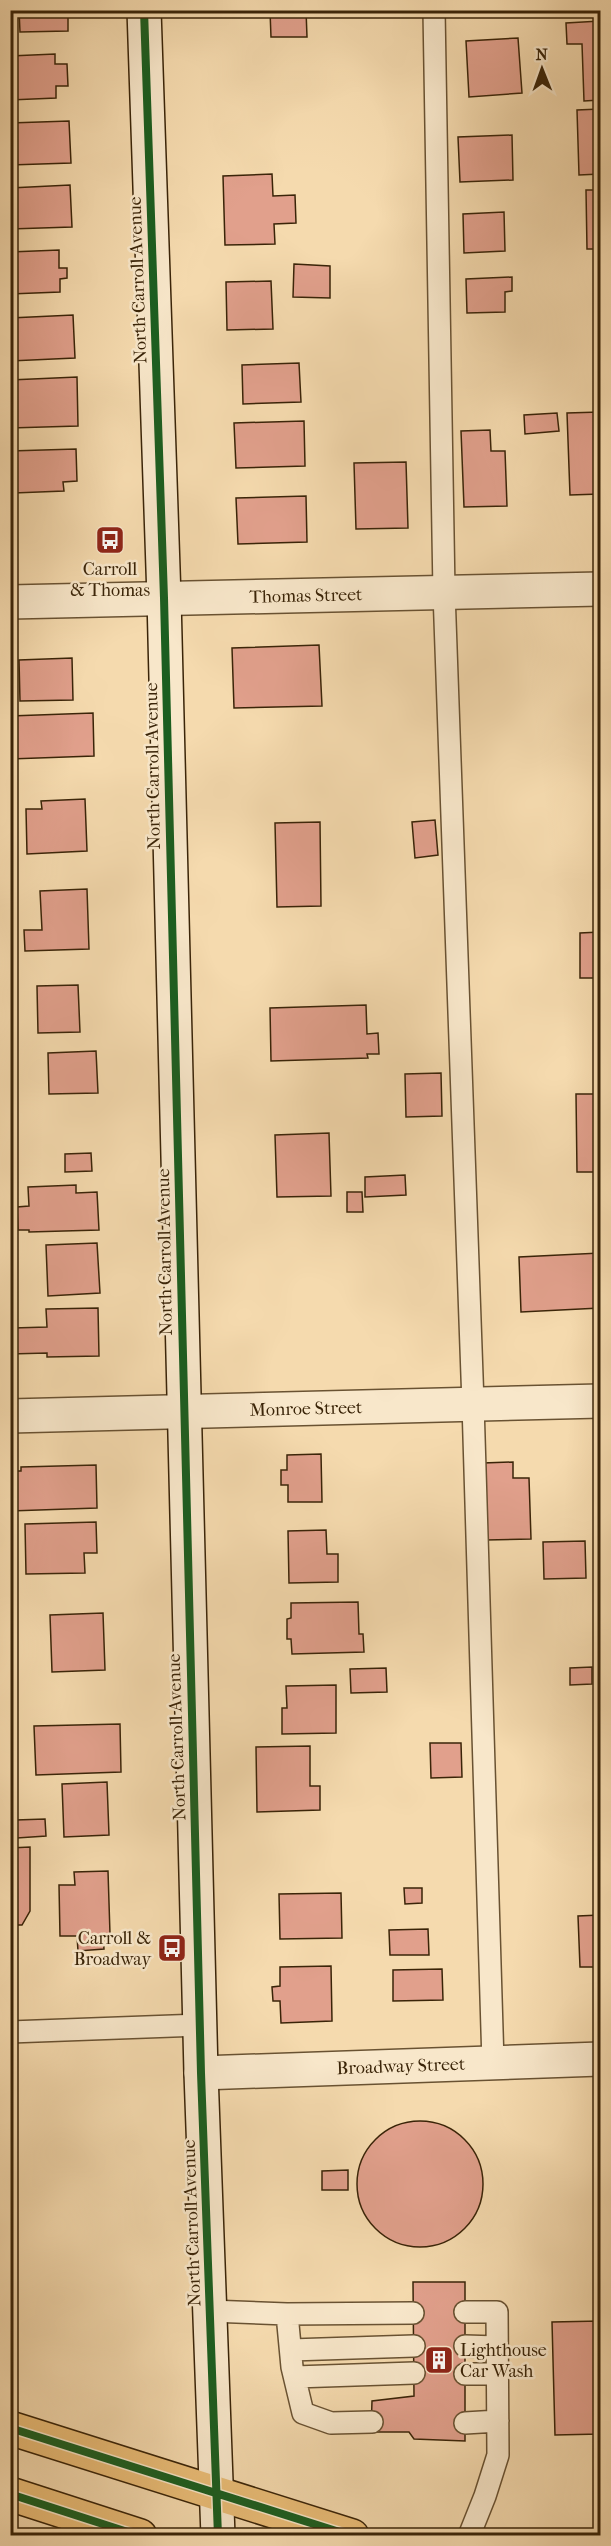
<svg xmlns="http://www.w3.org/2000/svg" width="611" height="2546" viewBox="0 0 611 2546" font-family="'IM FELL French Canon',serif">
	<rect width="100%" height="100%" fill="#f5daae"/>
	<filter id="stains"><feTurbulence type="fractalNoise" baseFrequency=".00333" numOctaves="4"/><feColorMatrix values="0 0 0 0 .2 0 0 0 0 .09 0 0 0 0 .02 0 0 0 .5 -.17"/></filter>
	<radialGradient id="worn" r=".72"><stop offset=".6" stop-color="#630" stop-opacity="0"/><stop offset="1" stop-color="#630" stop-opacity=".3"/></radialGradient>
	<path fill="#e1a08c" stroke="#3a2408" stroke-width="1.5" d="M19,10H68V31L20,32Z
		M209,10H270L209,12Z
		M306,10L307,37H271L270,11Z
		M600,21V100L584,101L582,44H567L566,23Z
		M518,38L522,93L469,97L466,41Z
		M55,54V64H67L68,86H56V98L10,100V56Z
		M600,109V174L579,175L577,110Z
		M69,121L71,163L10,165V123Z
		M512,135L513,180L460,182L458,137Z
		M272,174L273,196L295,195L296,223L274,224L275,244L225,245L223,176Z
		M70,185L72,227L10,229V188Z
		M586,190H600V249H587Z
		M504,212L505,251L464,253L463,214Z
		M59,250V268H67V278L60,279V292L10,294V252Z
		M294,264L330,266V298L293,297Z
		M512,277V291L505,292V312L467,313L466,279Z
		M271,281L273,329L227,330L226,282Z
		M73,315L75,358L10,361V318Z
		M299,363L301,402L243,404L242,365Z
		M77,377L78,426L10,428V380Z
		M600,412V494L570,495L567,413Z
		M557,413L559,431L525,434L524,415Z
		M304,421L305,466L236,468L234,423Z
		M490,430L491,451H505L507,506L464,507L461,431Z
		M76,449L77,481L63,482L64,491L14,493V484H10V451Z
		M406,462L408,528L356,529L354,463Z
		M306,496L307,542L238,544L236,498Z
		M319,645L322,706L234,708L232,648Z
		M72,658L73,700L20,701L19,660Z
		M93,713L94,756L10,759V716Z
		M85,799L87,851L27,854L26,809H42L41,801Z
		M435,820L438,855L415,858L412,822Z
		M320,822L321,906L277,907L275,823Z
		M87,889L89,949L25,951L24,930H42L40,891Z
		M600,932V978H580V933Z
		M78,985L80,1032L38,1033L37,986Z
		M366,1005L367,1034L378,1033L379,1054H367L368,1058L271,1061L270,1008Z
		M96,1051L98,1093L49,1094L48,1053Z
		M441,1073L442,1116L406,1117L405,1074Z
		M576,1094H600V1172H577Z
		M329,1133L331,1196L277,1197L275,1135Z
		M91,1153L92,1171L65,1172V1154Z
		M405,1175L406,1195L365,1197V1177Z
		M76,1185V1193L97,1192L99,1230L29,1232V1230H18L17,1207L29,1206L28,1187Z
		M347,1192H362L363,1212H347Z
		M97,1243L100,1293L48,1296L46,1245Z
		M600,1253V1308L521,1312L519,1257Z
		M98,1308L99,1356L47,1357V1353L10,1354V1315H13V1328L47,1327L46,1309Z
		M321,1454L322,1502H288V1485H281V1470H287V1455Z
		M513,1462V1478H529L531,1539L486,1540L483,1463Z
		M96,1465L97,1508L10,1511V1471H21V1467Z
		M96,1522L97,1553H84L85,1573L26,1574L25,1524Z
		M326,1530L327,1554H338V1582L289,1583L288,1531Z
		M585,1541L586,1578L544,1579L543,1542Z
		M358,1602L359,1634H363L364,1652L292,1654L291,1639H287V1619L291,1618V1603Z
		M103,1613L105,1670L52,1672L50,1615Z
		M592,1667V1684L570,1685V1668Z
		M386,1668L387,1692L351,1693L350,1669Z
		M336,1685V1733L282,1734V1708H287L286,1686Z
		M120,1724L121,1772L36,1775L34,1726Z
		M430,1743H461L462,1777L431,1778Z
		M310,1746V1786H320V1810L257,1812L256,1747Z
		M107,1782L109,1835L64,1837L62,1784Z
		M45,1819L46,1836L17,1838L16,1820Z
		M30,1847V1911L22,1925H10V1848Z
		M108,1871L110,1934L103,1935L104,1949L78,1951L77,1936H60L59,1885H75L74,1872Z
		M404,1888H422V1903L405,1904Z
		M341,1893L342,1938L280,1939L279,1894Z
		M600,1915V1967H580L578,1916Z
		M428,1929L429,1955H390L389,1930Z
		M331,1966L332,2021L281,2023L280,2001H273L272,1987L280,1986V1967Z
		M442,1969L443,2000L393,2001V1970Z
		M357 2184a63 63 0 1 1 126 0a63 63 0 1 1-126 0Z
		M348,2170V2190H322V2171Z
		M413,2282H465V2441L414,2439L409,2432H371L372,2401L414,2396Z
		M600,2321V2434L555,2435L552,2322Z"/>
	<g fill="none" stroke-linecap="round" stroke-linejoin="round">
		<g stroke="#695232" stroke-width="24">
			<path id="lane" d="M434,10L444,592L473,1404L493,2063
				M10,2032L200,2025
				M210,2311L287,2314L292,2367L303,2413L331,2423L372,2422
				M465,2312H497L498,2455L485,2496L469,2536
				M287,2314L413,2313
				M465,2346L497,2347
				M291,2350L414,2346
				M465,2374H497
				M295,2377L414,2373
				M465,2423L498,2421"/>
		</g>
		<g stroke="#695232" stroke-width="36">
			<g id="street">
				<path id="s1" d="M10,602L600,589"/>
				<path id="s2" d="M10,1416L600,1401"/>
				<path id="s3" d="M201,2073L600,2059"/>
			</g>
		</g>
		<g stroke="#3a2408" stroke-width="36">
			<path id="secondary" d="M144,10L164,598L201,2073L218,2536"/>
		</g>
		<g stroke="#3a2408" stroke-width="36">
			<path id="primary" d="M10,2428L352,2536
				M10,2494L140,2536"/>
		</g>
		<use href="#lane" stroke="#f8e7ca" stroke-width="21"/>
		<use href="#street" stroke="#f8e7ca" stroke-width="33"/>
		<use href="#secondary" stroke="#f8e7ca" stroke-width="33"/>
		<use href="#primary" stroke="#eabd77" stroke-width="33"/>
		<g stroke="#f8e7ca" stroke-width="11">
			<path id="cycleway" d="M144,10L164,598L201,2073L218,2536
				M10,2428L352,2536
				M10,2494L140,2536"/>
		</g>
		<use href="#cycleway" stroke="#1b5e20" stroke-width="8"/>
	</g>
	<defs>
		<g id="bus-square" transform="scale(1.5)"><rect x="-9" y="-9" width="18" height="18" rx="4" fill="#8f2418" stroke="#f8e7ca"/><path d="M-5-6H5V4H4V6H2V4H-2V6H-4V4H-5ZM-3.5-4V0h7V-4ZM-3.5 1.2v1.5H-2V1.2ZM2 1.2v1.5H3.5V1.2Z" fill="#fff"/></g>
		<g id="building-square" transform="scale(1.5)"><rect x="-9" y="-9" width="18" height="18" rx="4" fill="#8f2418" stroke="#f8e7ca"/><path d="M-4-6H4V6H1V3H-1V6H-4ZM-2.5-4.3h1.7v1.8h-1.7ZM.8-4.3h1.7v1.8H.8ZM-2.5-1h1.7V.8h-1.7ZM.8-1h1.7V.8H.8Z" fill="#fff"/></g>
	</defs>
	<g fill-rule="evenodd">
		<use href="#bus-square" x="110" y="540"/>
		<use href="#bus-square" x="172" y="1948"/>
		<use href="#building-square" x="439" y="2360"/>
	</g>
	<g text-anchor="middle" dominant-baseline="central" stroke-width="5" stroke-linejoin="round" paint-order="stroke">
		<g font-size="18" fill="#3a2408" stroke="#f8e7ca">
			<text transform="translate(138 280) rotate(-92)">North Carroll Avenue</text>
			<text stroke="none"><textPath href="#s1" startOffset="296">Thomas Street</textPath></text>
			<text transform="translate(153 766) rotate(-91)">North Carroll Avenue</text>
			<text transform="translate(165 1252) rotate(-91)">North Carroll Avenue</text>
			<text stroke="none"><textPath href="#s2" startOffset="296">Monroe Street</textPath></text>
			<text transform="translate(177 1737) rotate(-92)">North Carroll Avenue</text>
			<text stroke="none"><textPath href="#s3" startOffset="200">Broadway Street</textPath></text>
			<text transform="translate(192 2223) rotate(-92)">North Carroll Avenue</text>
		</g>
		<g font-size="18" fill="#3a2408" stroke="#f8e7ca">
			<text x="110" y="569">Carroll<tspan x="110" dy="21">&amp; Thomas</tspan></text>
			<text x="151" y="1938" text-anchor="end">Carroll &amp;<tspan x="151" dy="21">Broadway</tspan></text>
			<text x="460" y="2350" text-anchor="start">Lighthouse<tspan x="460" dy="21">Car Wash</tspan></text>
		</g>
	</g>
	<rect width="611" height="2546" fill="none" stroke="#f5daae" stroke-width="36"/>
	<rect x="12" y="12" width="587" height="2522" fill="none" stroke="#3a2408" stroke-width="3"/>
	<rect x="18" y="18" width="575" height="2510" fill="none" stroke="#3a2408" stroke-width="1.5"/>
	<g transform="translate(542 69) rotate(359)" stroke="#f8e7ca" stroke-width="4.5" paint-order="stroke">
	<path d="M0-4.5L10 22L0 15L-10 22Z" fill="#3a2408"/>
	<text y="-9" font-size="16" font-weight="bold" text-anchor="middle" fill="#3a2408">N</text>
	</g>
	<rect width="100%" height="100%" filter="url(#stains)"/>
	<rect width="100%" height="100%" fill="url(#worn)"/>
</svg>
